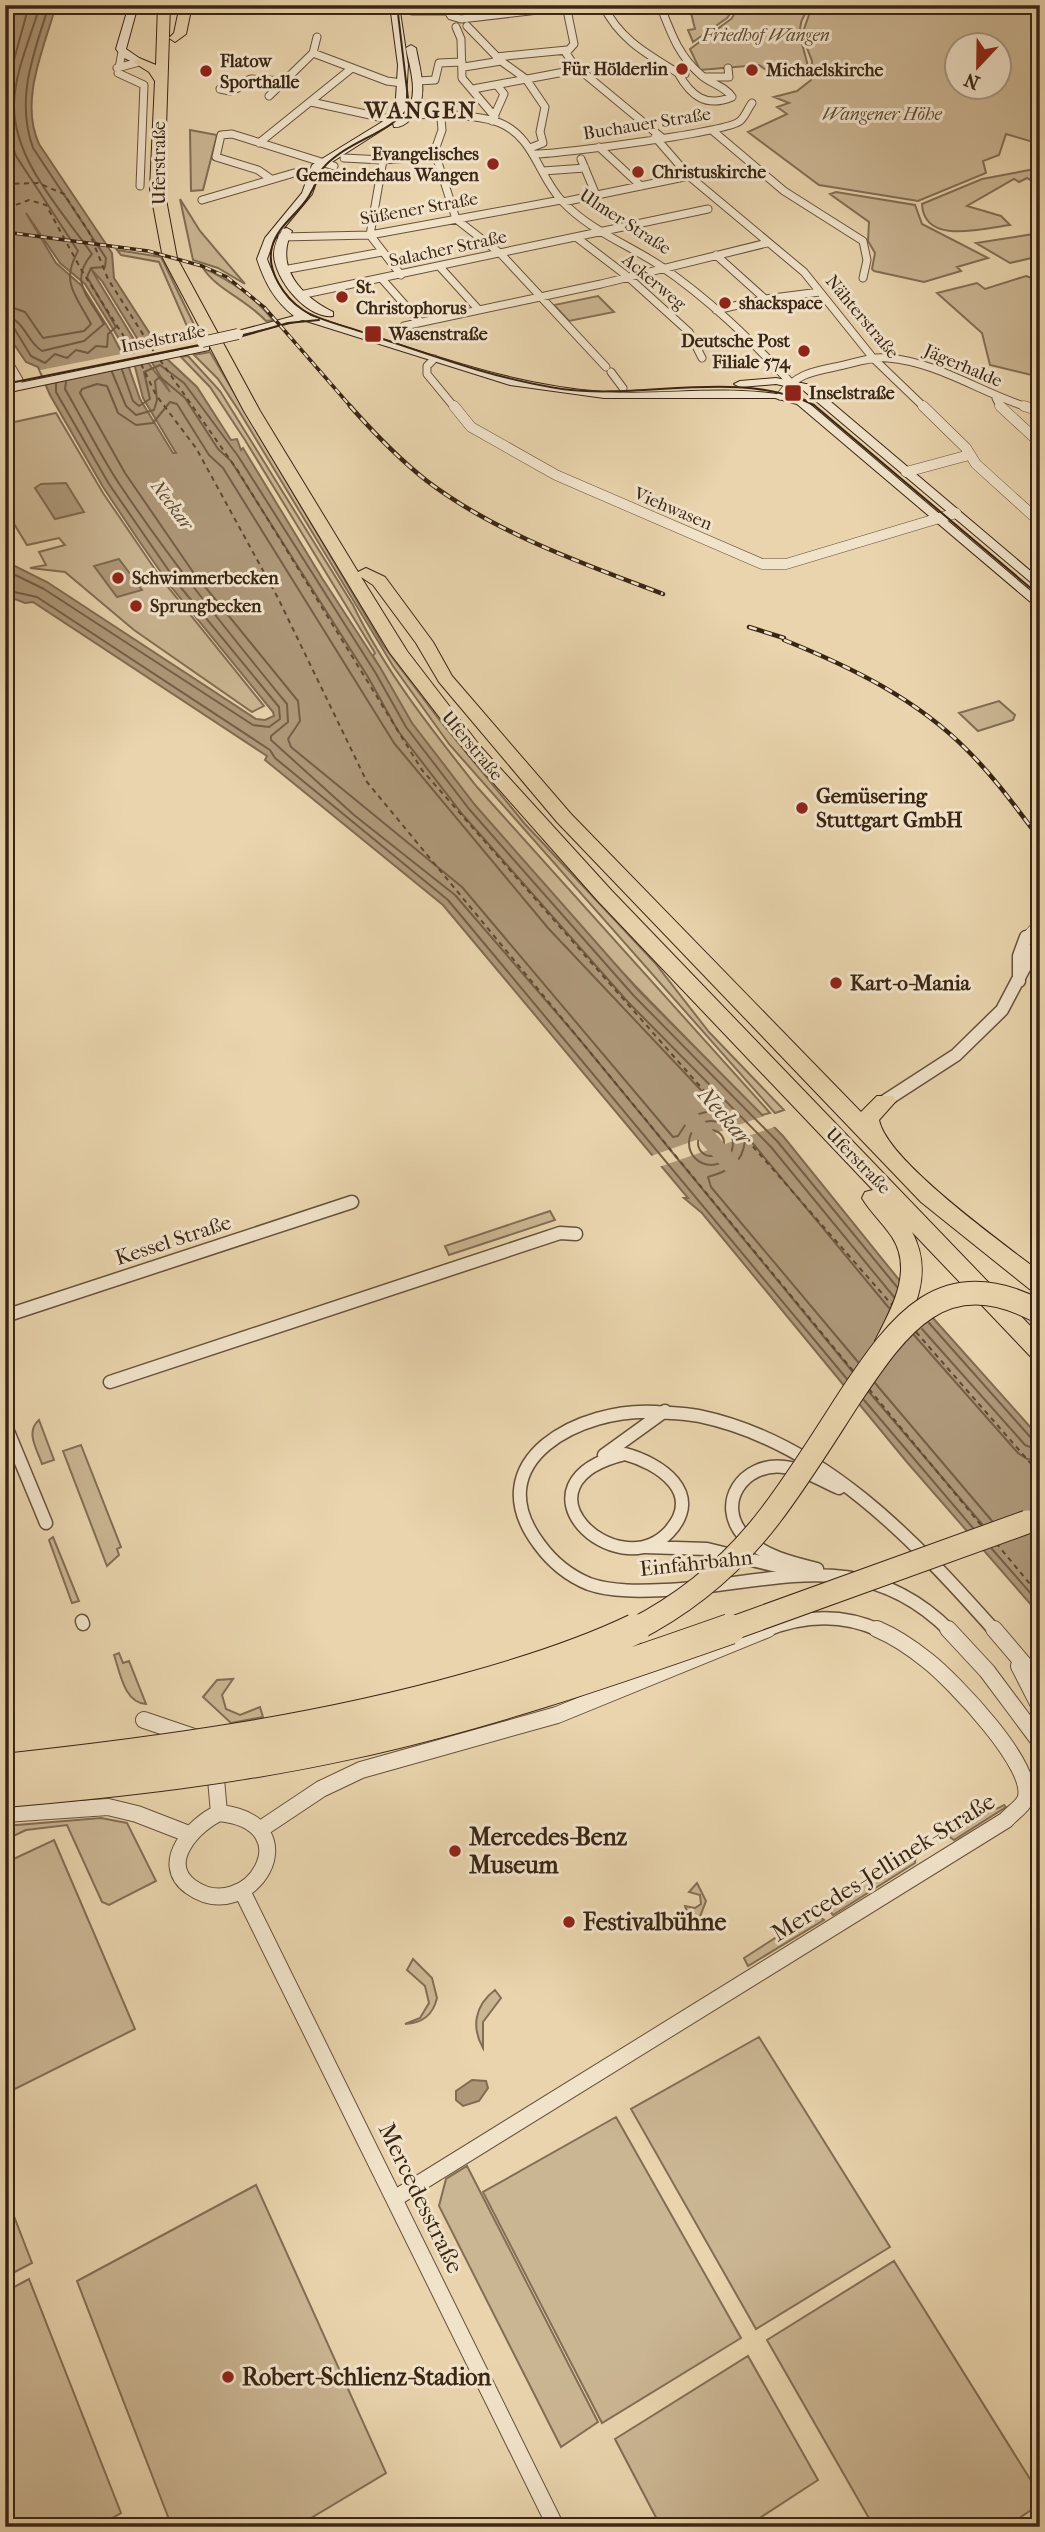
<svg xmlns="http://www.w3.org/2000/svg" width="1045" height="2532" viewBox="0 0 1045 2532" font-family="'IM FELL French Canon',serif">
	<rect width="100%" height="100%" fill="#e9d4ad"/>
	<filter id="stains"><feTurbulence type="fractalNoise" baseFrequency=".00286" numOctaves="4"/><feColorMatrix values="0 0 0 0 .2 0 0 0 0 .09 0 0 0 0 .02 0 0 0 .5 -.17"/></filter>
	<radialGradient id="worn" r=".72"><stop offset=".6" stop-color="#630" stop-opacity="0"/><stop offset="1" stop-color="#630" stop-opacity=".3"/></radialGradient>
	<path fill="#cbb693" stroke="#826e54" stroke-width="2" fill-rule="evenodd" d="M689,5H737L727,18L693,42L688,30L695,29Z
		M741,5H815C786,24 808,50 809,75L776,77L759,65L700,70L690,49L731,19Z
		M820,5H1040V144L1006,134L999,155L983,161L986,173L918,201L819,185L748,132L787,114L777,107L789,103L774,97L797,91L811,80L812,61L802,35L810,12ZM958,46H1000V88H958Z
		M190,130L217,135L203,190L191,191Z
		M1040,168V186L1027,178L1019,182L1014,179L967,206L1001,216L1010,225C984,228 924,246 922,204L982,179Z
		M836,192L915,205L922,224L988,258L957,267L961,271L924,282L874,271L872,269L875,253L868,241L869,222L830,194Z
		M180,199L200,231L245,284L218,268L193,260Z
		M1040,233V256L1010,263L976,243Z
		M117,250L161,257L201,339L193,340L159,262L121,255Z
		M203,268C232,281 253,296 273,320L266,321C247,300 216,289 203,268Z
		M1026,276L1040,281V377L990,365L982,333L937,293L977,283L985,289Z
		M598,296L614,312L569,321L554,305Z
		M210,352L383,645L441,722L525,824L655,963L709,1032L784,1110L775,1113L449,744L393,666L239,411L218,379L194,355Z
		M188,356L220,391L353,605C385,671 432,730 477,787L770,1113L762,1115C641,992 513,867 413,725C398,703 387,678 373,656L375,653L245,440L210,387L181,357Z
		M56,413L103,493L163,581L264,706L252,712L134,630L65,572L30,568L46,565L39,552L65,545L59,538L27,545L5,509V424Z
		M999,701L1015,715L1013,720L978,731L959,713Z
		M550,1211L555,1220L449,1255L445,1246Z
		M39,1420L54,1460L42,1464C37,1449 25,1432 39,1420Z
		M81,1445L121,1547L117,1549L119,1555L107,1566L63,1451Z
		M53,1537L79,1601L72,1603L49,1540Z
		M119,1653L123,1663L129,1661L146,1704C124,1703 120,1672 114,1655Z
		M233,1679L222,1695L226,1709L240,1715L260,1707L263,1717L231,1723L203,1697L217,1680Z
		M1004,1805L1006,1807L954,1840L947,1835V1826C959,1811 988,1816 1004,1805Z
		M101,1818L127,1823L156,1881L109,1905L102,1902L67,1825L26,1830L5,1840V1826Z
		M54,1840L135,2029L5,2094V1863Z
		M916,1852L915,1863L833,1915L825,1906Z
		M697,1883L706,1901L699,1919L685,1928L663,1924L666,1921L676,1925L683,1922L688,1914L685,1906L695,1908L701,1904L700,1895L689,1892Z
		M814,1913L824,1920L748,1966L744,1958Z
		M413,1959L432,1978L437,1998C433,2015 423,2023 405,2024L420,2018L429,2003L425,1986L407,1970Z
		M495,1990L501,1998L483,2022V2048C471,2027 475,2005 495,1990Z
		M759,2037L890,2247L756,2329L631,2109Z
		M616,2117L741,2338L602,2423L483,2192Z
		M467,2166L598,2422L561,2447L439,2206L446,2179Z
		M256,2185L386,2473L296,2527H172L77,2281Z
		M5,2193L32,2263L5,2277Z
		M894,2261L1040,2495V2504L1006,2527H874L767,2340Z
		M29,2279L121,2513L96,2527H5V2292Z
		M748,2356L818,2480L746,2527H661L615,2439Z"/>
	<path fill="#ae9879" stroke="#806a51" stroke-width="2" fill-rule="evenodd" d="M5,5H56C44,49 19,100 39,144L112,253L114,278L165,357L197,387L231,440L237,439L241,450L243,448L322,578L381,669L412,723L475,805L639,991L783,1136L900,1281L1040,1438V1615L906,1461L702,1213L684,1198H688L443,905L265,760L267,756L33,602L25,603L5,595V561L47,582L256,719L265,720L274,716L273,712L172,588L137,538L103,487L50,395L38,367L26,362L5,331ZM26,213L60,263L85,284L134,363L143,398L176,453H173L140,399L128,365L112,334L82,286L56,263ZM91,269L102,281L170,392L147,361Z
		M66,483L84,512L55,519L35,488L41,484Z
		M119,559L142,590L117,597L94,566Z
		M472,2080L486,2081L488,2088L479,2101L463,2106L456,2100V2091Z"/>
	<path fill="#e9d4ad" d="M162,346L172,359L48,384L40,370Z
		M767,1115L777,1126L659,1167L651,1156Z"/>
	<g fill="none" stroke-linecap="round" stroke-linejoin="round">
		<path stroke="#745e46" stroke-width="2" d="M5,93L29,5
			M5,124L16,156L78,251C60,283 76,295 91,324L84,331L43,338L25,312L5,305
			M5,316C25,320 26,341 42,351L84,341L104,324C89,296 68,282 92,254C62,211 13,160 14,104C15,70 31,37 40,5
			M5,325L14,328L31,356L45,363L55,354L67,358L76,350L88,353L96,346L107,347L108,334L116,327L87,277L91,268L105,267L106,258L33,148C15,98 34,53 49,5
			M122,370L133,401L139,406L150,399L144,372L160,365L184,383L238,456L375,672L406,727L469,809L634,996L777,1141L897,1287
			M112,372L126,406L136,415L154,410L157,400L155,381L160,377L185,398L218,449L231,461L368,677L398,731L463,815L628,1002L771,1147L894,1297
			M66,382L65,389C83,420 99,453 118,482C170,560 228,632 287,704L288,722L271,736V740L354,815L455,895L580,1040L852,1371
			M97,384L107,386L118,413L136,425L153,423L170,402L177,404L209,455L223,468L394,743L548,928L714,1104V1110L691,1116L678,1136L673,1137L462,887L291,747L288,739L300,721L298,701L193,572L125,473L80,393L82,389Z
			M5,570L44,589L253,725L269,727L280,719L279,707L178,584L109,484L56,392V384
			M5,590L37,597L270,750L275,758L448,900L847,1379
			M689 1143a22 22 0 1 1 44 0a22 22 0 1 1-44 0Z
			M698 1143a13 13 0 1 1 26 0a13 13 0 1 1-26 0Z
			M929,1323L1032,1439L1040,1442
			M922,1329L1025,1445L1040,1451
			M914,1335L1018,1453L1027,1459L1040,1461
			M858,1362L711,1187L708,1177C729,1171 742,1164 745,1141L750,1140L889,1308
			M875,1383L992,1521
			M869,1392L982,1524
			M864,1400L973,1528
			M992,1549L1040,1604"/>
		<path fill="#ae9879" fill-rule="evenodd" d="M688,1108L695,1110L743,1165L746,1170L743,1175H729L681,1120L678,1115L681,1110Z"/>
		<path stroke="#5d4832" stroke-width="2" stroke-dasharray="5 4.5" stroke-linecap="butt" d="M5,184L38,183L64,194L89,232L108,279L156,355
			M5,240L13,206L29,200L46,205L82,271L139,360
			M160,360L238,471L422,770L894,1307
			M141,364L156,395L196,448L278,598L367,782L854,1372
			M916,1332L1040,1474
			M869,1389L981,1525
			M996,1543L1040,1596"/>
		<g stroke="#66513a" stroke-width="9">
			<path id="street-far3" d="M444,5L451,16L461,19L565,7
				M566,5L574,44L566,53L574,65L661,137
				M603,5C619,39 647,54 678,73L685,74
				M660,5C671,33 678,55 701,75C711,84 725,86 732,97C706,108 691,96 678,73
				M412,11H448
				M467,26L501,61L526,79L545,107L540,132L543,143L530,148
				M456,27L461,39L462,78L495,117
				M317,37L313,53L387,81L402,83
				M122,52L118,73L144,85L140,186
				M496,57L567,50
				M464,67L501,61
				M117,68L139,62
				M704,77H729L728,68
				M418,81L435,80L439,63L462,62
				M225,84L238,88L230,91L220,89Z
				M235,85L251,79L285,81
				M473,89L575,70
				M269,96L313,53
				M311,102L393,120
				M400,115C427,114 476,113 500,123C534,137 539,177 562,201C589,230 627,244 659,265C708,298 750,339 790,382
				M492,121L504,94L497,85
				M713,131L784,191L863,241L867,260L863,278
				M655,137L689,176L804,272L873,358L925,408
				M259,143L352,68
				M599,147L641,186
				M435,150L442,130L441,118
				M536,154C560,154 728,132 740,121C745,117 748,108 752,103
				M344,158L383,160L436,156L456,219L501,254L606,367
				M581,159L596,195
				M383,160L370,235L401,275
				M543,171L585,168
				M271,179L258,170L216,157L221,135L232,134L334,166
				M202,200L294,173H312
				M563,202L689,176
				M282,237L370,235L561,200
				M576,237L627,276L689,332L702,358
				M716,255L765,299
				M440,267L478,309
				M283,270L382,252
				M382,279L420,322
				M300,295L708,209
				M716,310L765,299L820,292
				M404,326L601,284L767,243
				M5,356L19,380L13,388
				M434,359L427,366V374L455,408
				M611,372L623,388
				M780,396C795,375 810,372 835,367C851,364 872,356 888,358C938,362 983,394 1030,408
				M996,398L1001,408"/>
		</g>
		<g stroke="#66513a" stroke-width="11">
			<path id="street-far2" d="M454,406L471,427L556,475L762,564H786L956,513
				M923,406L966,448L976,464L1040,522
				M1000,406L1040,443
				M1024,406L1040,411
				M906,472L969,455
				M1025,939L1040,922"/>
		</g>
		<g stroke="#66513a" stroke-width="15">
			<path id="street-far1" d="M1019,981V956L1026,937
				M885,1101L956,1055L1002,1010L1040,938
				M5,1316L352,1202
				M110,1382L560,1233L576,1234
				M5,1424L46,1523
				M625,1454C659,1463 705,1493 669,1532C616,1588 505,1483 625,1454Z
				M604,1455L665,1411
				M645,1547L707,1549L793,1570
				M817,1569C792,1563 762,1556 744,1536C715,1504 743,1462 784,1467C803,1469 821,1480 839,1488
				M82,1621L83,1624
				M764,1631C803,1615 842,1613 881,1631
				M950,1631C861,1542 772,1585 665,1590C641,1591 612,1592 589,1584C567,1575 552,1562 539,1544C476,1460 582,1407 656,1412C670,1413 685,1413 699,1416C823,1442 914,1540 995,1631"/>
		</g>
		<g stroke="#66513a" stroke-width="18">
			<path id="street" d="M948,1629L987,1671L1040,1742
				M994,1629L1040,1683
				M1019,1666L1040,1707
				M144,1720L197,1738
				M215,1768L219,1813
				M219,1813C314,1823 249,1928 191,1887C157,1863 195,1824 219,1813Z
				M5,1814L108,1807L137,1814L186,1833
				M261,1829L321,1789L361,1770L557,1715L768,1629
				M242,1891L556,2527
				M394,2199L1006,1820C1011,1814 1022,1807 1025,1800C1039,1769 951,1679 928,1661C912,1648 896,1637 877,1629"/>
		</g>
		<g stroke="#3a2514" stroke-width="2">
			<path id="secondary" d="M129,5H138L126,49L142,60L144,62L139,65L122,57L116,49Z
				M390,5H399L408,65L405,114C420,95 410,69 406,48L411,45L416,48C420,71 430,98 412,118C407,123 401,128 394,127L393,123L321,169L312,194L274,240L267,259C277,286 288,301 311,316C407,346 503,385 604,392C671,396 740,382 805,400L1040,599V610L797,404L775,398H604L510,385L303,320L234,336V332L294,316C274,300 265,283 257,259L265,238L302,193L312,165L395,114L398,65Z
				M287,228L292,231C274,267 301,296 333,312V316C307,319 275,280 274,255C274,245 278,237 283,229Z
				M205,345L209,346V350L5,393V386Z
				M776,378L811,385L1040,579V590L803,390L776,384L740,387L734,384L740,381Z"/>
		</g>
		<g stroke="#3a2514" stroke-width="2">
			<path id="highway" d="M158,5H170L164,189L177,258L260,411L358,572L366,568L385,577L433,642L452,676L571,814L861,1112L877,1096H893L896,1101L879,1120C887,1161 1003,1243 1040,1272V1294L1032,1291L921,1202L557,822L439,682L416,643L373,585L361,577L407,651L480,746L612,891L1040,1336V1360L1032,1358L912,1232C934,1273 915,1309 895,1348L887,1350L879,1348L875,1341C891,1309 914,1271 892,1237C883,1223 870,1212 862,1198L865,1192L873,1190L598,901L468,754L390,653L244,411L163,258L150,189L155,81L149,72L133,62L139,58L156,65Z
				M180,5H192L186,34L175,42L169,38L174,33Z"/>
		</g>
		<use href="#street-far3" stroke="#f1e3ca" stroke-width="7"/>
		<use href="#street-far2" stroke="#f1e3ca" stroke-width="10"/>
		<use href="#street-far1" stroke="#f1e3ca" stroke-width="12"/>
		<use href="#street" stroke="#f1e3ca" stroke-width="16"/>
		<use href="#secondary" fill="#f1e3ca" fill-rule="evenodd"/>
		<use href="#highway" fill="#e9d4ad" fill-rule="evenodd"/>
		<path stroke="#3a2514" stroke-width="2" d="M397,5L409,107C394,129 361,138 339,154C315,171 322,175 309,196C298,214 278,225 272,247C266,270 284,298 303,310C322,322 347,326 368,334C431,355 495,379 562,389C644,400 737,368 814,405L1040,596
			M5,384L239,337L288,323L319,320"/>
		<g stroke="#3a2514" stroke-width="3.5">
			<path id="rail-far1" d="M5,232L148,251L202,266L227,277L264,307L352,408"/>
		</g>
		<g stroke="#3a2514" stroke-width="4.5">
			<path id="rail" d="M350,406C374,433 399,459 427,481C497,534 582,563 663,594
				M749,627L784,638
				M784,640C851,667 917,699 968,751C995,778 1017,809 1040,839"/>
		</g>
		<use href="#rail-far1" stroke="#f1e3ca" stroke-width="2" stroke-dasharray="6" stroke-linecap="butt"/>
		<use href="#rail" stroke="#f1e3ca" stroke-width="2.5" stroke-dasharray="8" stroke-linecap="butt"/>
		<g stroke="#3a2514" stroke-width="12" stroke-linecap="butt">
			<path id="secondary-bridge" d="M202,342L238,334"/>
		</g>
		<g stroke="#3a2514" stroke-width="25" stroke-linecap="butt">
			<path id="highway-bridge-far1" d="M632,1631C687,1603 732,1566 770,1516C799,1478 824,1437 850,1397C899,1324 943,1260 1040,1312
				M725,1631L1027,1522"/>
		</g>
		<g stroke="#3a2514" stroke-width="32" stroke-linecap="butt">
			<path id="highway-bridge" d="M5,1769C160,1752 315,1731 465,1689C523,1673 581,1655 635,1629
				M5,1792C121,1782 237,1769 350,1744C480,1716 605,1673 730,1629"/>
		</g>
		<use href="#secondary-bridge" stroke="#f1e3ca" stroke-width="10"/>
		<use href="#highway-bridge-far1" stroke="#e9d4ad" stroke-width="23"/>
		<use href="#highway-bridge" stroke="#e9d4ad" stroke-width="30"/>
	</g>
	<g fill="#8f2418" stroke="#f1e3ca" stroke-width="2.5">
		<circle cx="682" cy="69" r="7"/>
		<circle cx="752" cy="70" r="7"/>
		<circle cx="206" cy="71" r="7"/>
		<circle cx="493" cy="164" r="7"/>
		<circle cx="638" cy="172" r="7"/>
		<circle cx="342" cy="297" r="7"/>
		<circle cx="725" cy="303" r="7"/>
		<rect x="364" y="325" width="18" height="18" rx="3.5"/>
		<circle cx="804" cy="351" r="7"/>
		<rect x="784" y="384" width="18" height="18" rx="3.5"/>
		<circle cx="118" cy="578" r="7"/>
		<circle cx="136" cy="606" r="7"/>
		<circle cx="802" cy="808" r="7"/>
		<circle cx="836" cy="983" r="7"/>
		<circle cx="455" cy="1851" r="7"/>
		<circle cx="569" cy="1922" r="7"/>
		<circle cx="228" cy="2377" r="7"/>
	</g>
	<g text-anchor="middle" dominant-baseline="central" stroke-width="6" stroke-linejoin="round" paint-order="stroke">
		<g font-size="18" font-style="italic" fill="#5e4934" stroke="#f1e3ca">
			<text x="766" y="35">Friedhof Wangen</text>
			<text x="882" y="114">Wangener Höhe</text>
		</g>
		<g font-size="18" font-weight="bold" fill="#3a2514" stroke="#f1e3ca" text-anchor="start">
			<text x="220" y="61">Flatow<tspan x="220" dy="21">Sporthalle</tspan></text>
			<text x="668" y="69" text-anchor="end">Für Hölderlin</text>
			<text x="766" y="70">Michaelskirche</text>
			<text x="479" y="154" text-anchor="end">Evangelisches<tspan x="479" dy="21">Gemeindehaus Wangen</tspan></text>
			<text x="652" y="172">Christuskirche</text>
			<text x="356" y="287">St.<tspan x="356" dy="21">Christophorus</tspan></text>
			<text x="739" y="303">shackspace</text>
			<text x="389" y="334">Wasenstraße</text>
			<text x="790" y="341" text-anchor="end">Deutsche Post<tspan x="790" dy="21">Filiale 574</tspan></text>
			<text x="809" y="393">Inselstraße</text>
			<text x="132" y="578">Schwimmerbecken</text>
			<text x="150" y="606">Sprungbecken</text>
		</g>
		<g font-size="18" fill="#3a2514" stroke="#f1e3ca">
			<text transform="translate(647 124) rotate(-9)">Buchauer Straße</text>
			<text transform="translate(159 163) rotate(-90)">Uferstraße</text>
			<text transform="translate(419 209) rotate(-10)">Süßener Straße</text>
			<text transform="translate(625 222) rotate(33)">Ulmer Straße</text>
			<text transform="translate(448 249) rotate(-12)">Salacher Straße</text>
			<text transform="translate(654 282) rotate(40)">Ackerweg</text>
			<text transform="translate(862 317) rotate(50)">Nähterstraße</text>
			<text transform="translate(163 339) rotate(-11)">Inselstraße</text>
			<text transform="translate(963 366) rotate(23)">Jägerhalde</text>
			<text transform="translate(673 509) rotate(23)">Viehwasen</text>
			<text transform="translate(472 746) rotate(50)">Uferstraße</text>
			<text transform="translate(858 1161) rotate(46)">Uferstraße</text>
		</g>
		<g font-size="19" font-style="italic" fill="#5d4832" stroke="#f1e3ca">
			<text transform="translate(172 505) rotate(53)">Neckar</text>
		</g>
		<g font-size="21" font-weight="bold" fill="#3a2514" stroke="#f1e3ca" text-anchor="start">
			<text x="816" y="796">Gemüsering<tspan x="816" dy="24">Stuttgart GmbH</tspan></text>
			<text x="850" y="983">Kart-o-Mania</text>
		</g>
		<g font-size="21" fill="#3a2514" stroke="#f1e3ca">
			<text transform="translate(173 1240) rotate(-18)">Kessel Straße</text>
			<text transform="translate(696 1563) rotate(-6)">Einfahrbahn</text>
		</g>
		<g font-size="23" font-weight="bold" letter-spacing="2" fill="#3a2514" stroke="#f1e3ca">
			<text x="421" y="110">WANGEN</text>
		</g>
		<g font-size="23" font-style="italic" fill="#5d4832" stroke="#f1e3ca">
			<text transform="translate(725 1116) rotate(49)">Neckar</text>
		</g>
		<g font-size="24" font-weight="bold" fill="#3a2514" stroke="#f1e3ca" text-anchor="start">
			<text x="469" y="1837">Mercedes-Benz<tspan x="469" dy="28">Museum</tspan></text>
			<text x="583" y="1922">Festivalbühne</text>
			<text x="242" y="2377">Robert-Schlienz-Stadion</text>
		</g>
		<g font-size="24" fill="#3a2514" stroke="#f1e3ca">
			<text transform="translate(883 1867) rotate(-32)">Mercedes-Jellinek-Straße</text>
			<text transform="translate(421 2198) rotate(64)">Mercedesstraße</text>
		</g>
	</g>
	<rect width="1045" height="2532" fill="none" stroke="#e9d4ad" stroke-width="28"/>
	<rect x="7" y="7" width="1031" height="2518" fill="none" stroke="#3a2514" stroke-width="3.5"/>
	<rect x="14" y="14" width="1017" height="2504" fill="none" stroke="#3a2514" stroke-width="2"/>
	<g transform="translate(978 66) rotate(202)"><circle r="33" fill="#f1e3ca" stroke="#a89781" stroke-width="2"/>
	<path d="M0-5L12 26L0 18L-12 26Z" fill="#8f2418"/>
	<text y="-10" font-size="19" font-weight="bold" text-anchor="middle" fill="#3a2514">N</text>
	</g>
	<rect width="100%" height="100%" filter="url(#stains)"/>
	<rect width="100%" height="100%" fill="url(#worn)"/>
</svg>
